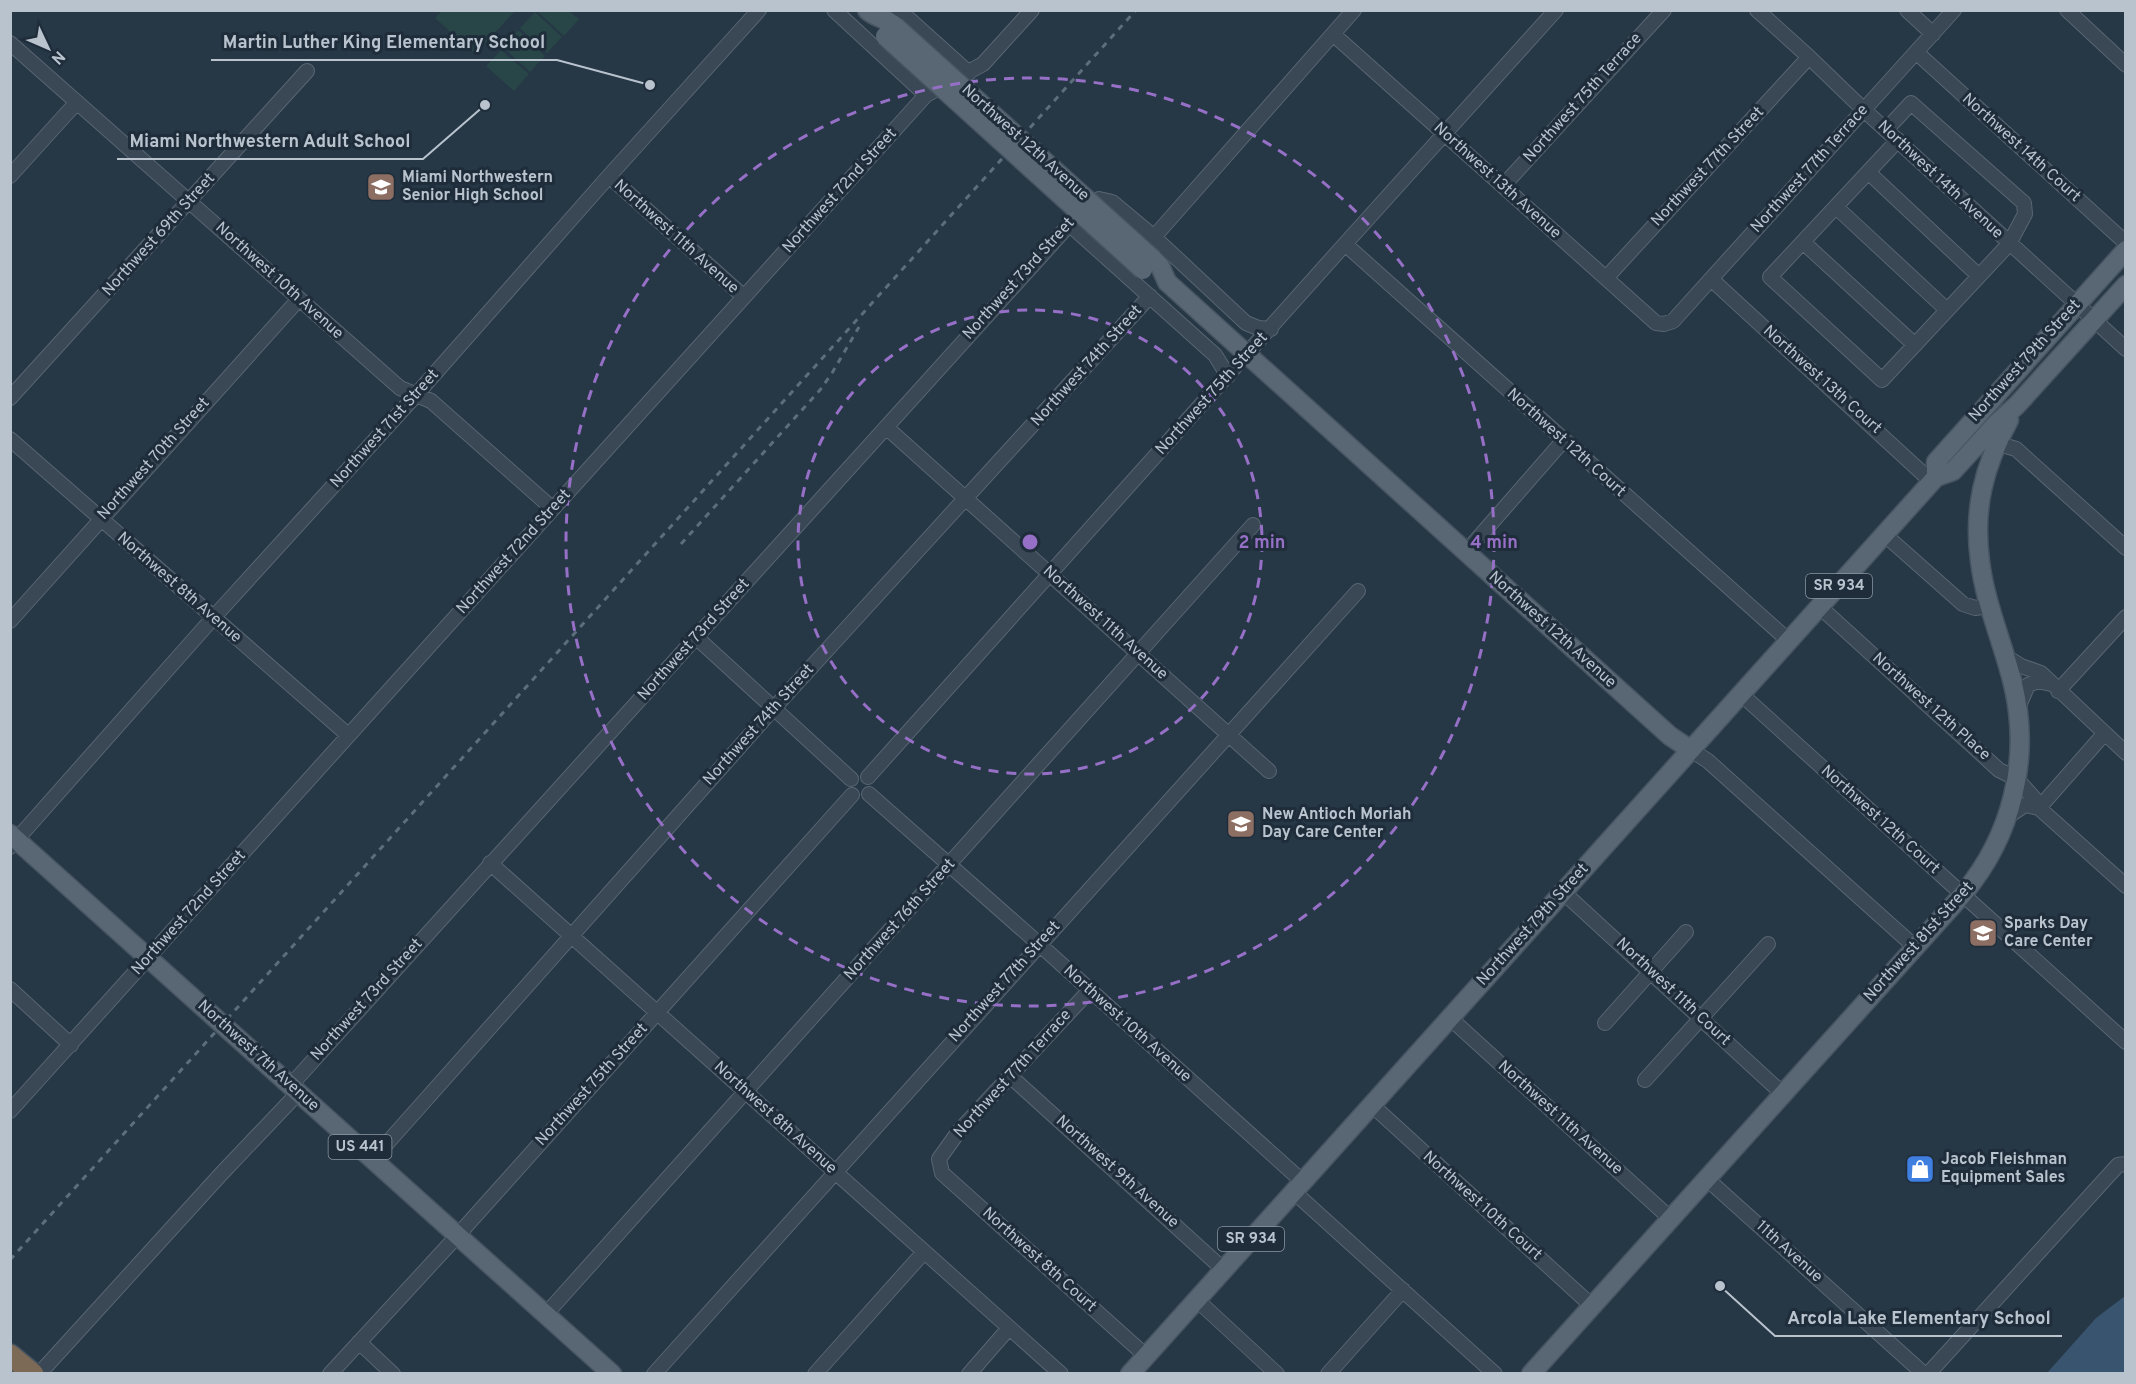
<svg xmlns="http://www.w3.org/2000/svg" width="2136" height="1384" viewBox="0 0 2136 1384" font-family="Overpass,sans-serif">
	<rect width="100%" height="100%" fill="#263746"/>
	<path fill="#284647" d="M442,11V10L515,11L475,54L435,18Z
		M537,11H569L579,19L564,36Z
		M535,12L562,37L547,53L520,28Z
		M518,30L545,56L530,72L503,47Z
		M501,50L529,74L514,91L486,66Z"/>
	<path fill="#38546e" d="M2125,1296V1373H2047L2096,1318Z"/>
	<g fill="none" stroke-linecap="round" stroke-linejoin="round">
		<g stroke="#596672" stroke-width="16">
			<path id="minor" d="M834,10L926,95
				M899,10L969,73
				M1757,10L1809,57L1864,110L2126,349
				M1907,10L1933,34
				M2067,10L2126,65
				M1333,34L1656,323L1664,324L1673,321L1954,10
				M10,43L400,388L431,401L553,509
				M1916,52L2126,243
				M1886,130L1911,103L2024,203L2025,214L2009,244L1882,380L1770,277L1898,140
				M1868,172L1979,276
				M10,176L77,102
				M609,176L744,297
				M1503,186L1664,10
				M1836,207L1947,310
				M1069,224L1215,355L1228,376
				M1154,237L1354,10
				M1803,242L1915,345
				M1345,244L1789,641
				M1606,278L1809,57
				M1711,279L1932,482
				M10,398L307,71
				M886,427L1269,771
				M10,439L348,735
				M1996,443L2016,449L2126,548
				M1885,535L1963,604L1975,608L1989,606
				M1466,552L1563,441
				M1820,607L1999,770L2017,779L2034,798L2039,808L2126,886
				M10,621L299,299
				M697,638L851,779
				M2005,656L2021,666L2041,673L2126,753
				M2058,691L2126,617
				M1741,694L2126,1042
				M2018,708L2028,685L2038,681L2051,684
				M1691,750L1708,761L1915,947
				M868,777L1345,244L1556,10
				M869,794L1039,944L1303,1182
				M2039,808L2104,734
				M2007,817L2025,805L2039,808
				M10,847L213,618L415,396L609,176L759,10
				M490,863L1061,1374
				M1563,892L1783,1094
				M10,989L71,1045
				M1089,991L959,1131L939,1159L942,1173L1146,1356
				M1450,1018L1671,1219
				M1605,1023L1686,932
				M1009,1075L1224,1270
				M1645,1080L1768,944
				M291,1085L1088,204L1099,199L1112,202L1154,237L1246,323L1258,328L1271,329
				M1372,1105L1592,1306
				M10,1111L926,95L983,64L1032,10
				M373,1159L774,708L1150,296
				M1707,1179L1924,1374
				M1294,1192L1495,1374
				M1197,1300L1277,1374
				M546,1314L1253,525
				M359,1342L393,1374
				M39,1374L222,1173L299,1092
				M330,1374L458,1235L852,795
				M654,1374L1358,591
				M815,1374L924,1252
				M969,1374L1009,1328
				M1328,1374L1403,1290
				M1928,1374L2118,1165L2126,1164"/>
		</g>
		<g stroke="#475461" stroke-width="21">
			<path id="major" d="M867,10C875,18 886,18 895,26
				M1153,259L1160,266L1167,282L1670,736L1691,750
				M1936,477V462L2126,250
				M10,834L612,1374
				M1130,1374L1936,477L1953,471L1996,424L2017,405L2126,285
				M1531,1374L1963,894C2012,836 2031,759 2013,684C2003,643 1985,603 1980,561C1973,508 1984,466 2009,420"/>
		</g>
		<g stroke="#455360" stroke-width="24">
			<path id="highway" d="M10,1355L33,1374"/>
		</g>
		<use href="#minor" stroke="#3a4855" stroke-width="14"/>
		<use href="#major" stroke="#596775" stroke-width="18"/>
		<use href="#highway" stroke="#7c6a57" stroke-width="21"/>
		<path stroke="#5c6d7c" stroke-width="3" stroke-dasharray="6 6" stroke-linecap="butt" d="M681,544L820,390L832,373L859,327
			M10,1260L1136,10"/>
		<g stroke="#475461" stroke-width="21" stroke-linecap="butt">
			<path id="major-bridge" d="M895,26L1153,259
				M885,36L1143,270"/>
		</g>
		<use href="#major-bridge" stroke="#596775" stroke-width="18"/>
	</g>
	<g fill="none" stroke="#9670c6" stroke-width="3" stroke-dasharray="10 8">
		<circle cx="1030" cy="542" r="232"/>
		<circle cx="1030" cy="542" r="464"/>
	</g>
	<defs>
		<g id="school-square" transform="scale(1.5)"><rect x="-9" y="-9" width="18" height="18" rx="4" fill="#8d6e63" stroke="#1f2d3b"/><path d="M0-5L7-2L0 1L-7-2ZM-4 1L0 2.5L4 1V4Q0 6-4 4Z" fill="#fff"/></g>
		<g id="shop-square" transform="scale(1.5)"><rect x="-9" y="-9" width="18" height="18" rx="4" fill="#3f7fe0" stroke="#1f2d3b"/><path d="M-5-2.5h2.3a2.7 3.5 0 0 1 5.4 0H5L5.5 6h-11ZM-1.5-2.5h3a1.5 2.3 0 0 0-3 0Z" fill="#fff"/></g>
	</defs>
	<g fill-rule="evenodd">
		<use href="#school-square" x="381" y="187"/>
		<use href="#school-square" x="1241" y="824"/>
		<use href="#school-square" x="1983" y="933"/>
		<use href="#shop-square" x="1920" y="1169"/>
	</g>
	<g text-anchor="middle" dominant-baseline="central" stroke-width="6" stroke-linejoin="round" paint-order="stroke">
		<g fill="#1f2d3b" stroke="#8a96a2" stroke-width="1.5">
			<rect x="1806" y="574" width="66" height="24" rx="4.5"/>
			<rect x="328.5" y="1135" width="63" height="24" rx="4.5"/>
			<rect x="1218" y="1227" width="66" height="24" rx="4.5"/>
		</g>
		<g font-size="15" font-weight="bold" fill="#b8c3ce">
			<text x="1839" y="586">SR 934</text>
			<text x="360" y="1147">US 441</text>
			<text x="1251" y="1239">SR 934</text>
		</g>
		<g font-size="16" fill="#b8c3ce" stroke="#1f2d3b">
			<text transform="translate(1583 98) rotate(-48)">Northwest 75th Terrace</text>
			<text transform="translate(1025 143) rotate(42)">Northwest 12th Avenue</text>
			<text transform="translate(2021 148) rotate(42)">Northwest 14th Court</text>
			<text transform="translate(1708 167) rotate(-47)">Northwest 77th Street</text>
			<text transform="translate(1810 169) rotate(-48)">Northwest 77th Terrace</text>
			<text transform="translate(1940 180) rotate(43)">Northwest 14th Avenue</text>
			<text transform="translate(1497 181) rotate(42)">Northwest 13th Avenue</text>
			<text transform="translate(840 191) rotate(-48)">Northwest 72nd Street</text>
			<text transform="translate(159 235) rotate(-48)">Northwest 69th Street</text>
			<text transform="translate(676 237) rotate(42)">Northwest 11th Avenue</text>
			<text transform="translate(1019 279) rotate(-48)">Northwest 73rd Street</text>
			<text transform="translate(279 281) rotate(42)">Northwest 10th Avenue</text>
			<text transform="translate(2025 361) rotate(-48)">Northwest 79th Street</text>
			<text transform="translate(1087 366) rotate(-48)">Northwest 74th Street</text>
			<text transform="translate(1822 380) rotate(42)">Northwest 13th Court</text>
			<text transform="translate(1212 394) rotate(-48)">Northwest 75th Street</text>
			<text transform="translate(385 429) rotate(-48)">Northwest 71st Street</text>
			<text transform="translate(1566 443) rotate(42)">Northwest 12th Court</text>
			<text transform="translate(154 459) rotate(-48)">Northwest 70th Street</text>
			<text transform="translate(514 552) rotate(-48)">Northwest 72nd Street</text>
			<text transform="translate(179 588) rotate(41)">Northwest 8th Avenue</text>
			<text transform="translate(1105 623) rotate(42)">Northwest 11th Avenue</text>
			<text transform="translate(1552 630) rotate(42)">Northwest 12th Avenue</text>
			<text transform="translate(694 640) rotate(-48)">Northwest 73rd Street</text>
			<text transform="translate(1931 707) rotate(42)">Northwest 12th Place</text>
			<text transform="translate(759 725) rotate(-48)">Northwest 74th Street</text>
			<text transform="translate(1880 820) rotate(42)">Northwest 12th Court</text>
			<text transform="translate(189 913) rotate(-48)">Northwest 72nd Street</text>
			<text transform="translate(900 920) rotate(-48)">Northwest 76th Street</text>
			<text transform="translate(1533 925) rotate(-48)">Northwest 79th Street</text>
			<text transform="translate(1919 942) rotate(-48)">Northwest 81st Street</text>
			<text transform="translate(1005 982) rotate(-48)">Northwest 77th Street</text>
			<text transform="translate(1673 992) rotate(43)">Northwest 11th Court</text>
			<text transform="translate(367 1000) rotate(-48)">Northwest 73rd Street</text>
			<text transform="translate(1127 1024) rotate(42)">Northwest 10th Avenue</text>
			<text transform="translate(258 1056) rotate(42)">Northwest 7th Avenue</text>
			<text transform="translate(1013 1074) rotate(-48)">Northwest 77th Terrace</text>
			<text transform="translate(592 1085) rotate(-48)">Northwest 75th Street</text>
			<text transform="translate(775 1118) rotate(42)">Northwest 8th Avenue</text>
			<text transform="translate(1560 1118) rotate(42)">Northwest 11th Avenue</text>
			<text transform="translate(1117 1172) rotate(42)">Northwest 9th Avenue</text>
			<text transform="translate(1482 1206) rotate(42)">Northwest 10th Court</text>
			<text transform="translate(1789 1252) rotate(42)">11th Avenue</text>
			<text transform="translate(1039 1260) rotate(42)">Northwest 8th Court</text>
		</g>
		<g font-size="16" font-weight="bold" fill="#b8c3ce" stroke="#1f2d3b" text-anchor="start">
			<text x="402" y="178">Miami Northwestern<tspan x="402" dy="18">Senior High School</tspan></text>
			<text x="1262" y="815">New Antioch Moriah<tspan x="1262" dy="18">Day Care Center</tspan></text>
			<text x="2004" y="924">Sparks Day<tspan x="2004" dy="18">Care Center</tspan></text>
			<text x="1941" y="1160">Jacob Fleishman<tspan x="1941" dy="18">Equipment Sales</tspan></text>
		</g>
	</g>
	<circle cx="1030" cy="542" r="9" fill="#9670c6" stroke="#1f2d3b" stroke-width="3"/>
	<g font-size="18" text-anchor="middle" font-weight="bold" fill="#9670c6" stroke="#1f2d3b" stroke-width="6" stroke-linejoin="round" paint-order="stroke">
		<text x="1262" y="548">2 min</text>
		<text x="1494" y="548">4 min</text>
	</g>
	<path fill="none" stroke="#b8c3ce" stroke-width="2" d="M650 85L557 60H211M485 105L423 159H117M1720 1286L1775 1336H2062"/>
	<g fill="#b8c3ce" stroke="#1f2d3b" stroke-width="2">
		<circle cx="650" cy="85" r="6"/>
		<circle cx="485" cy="105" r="6"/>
		<circle cx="1720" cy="1286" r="6"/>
	</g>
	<g font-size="18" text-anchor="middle" font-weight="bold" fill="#b8c3ce" stroke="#1f2d3b" stroke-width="6" stroke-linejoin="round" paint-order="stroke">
		<text x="384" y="48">Martin Luther King Elementary School</text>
		<text x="270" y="147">Miami Northwestern Adult School</text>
		<text x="1919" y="1324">Arcola Lake Elementary School</text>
	</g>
	<rect width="2136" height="1384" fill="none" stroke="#b8c3ce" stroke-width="24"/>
	<g transform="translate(48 48) rotate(134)" stroke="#1f2d3b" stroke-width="4.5" paint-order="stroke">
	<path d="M0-4.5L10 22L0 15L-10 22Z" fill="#b8c3ce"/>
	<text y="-9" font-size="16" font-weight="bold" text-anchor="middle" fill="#b8c3ce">N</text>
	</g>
</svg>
